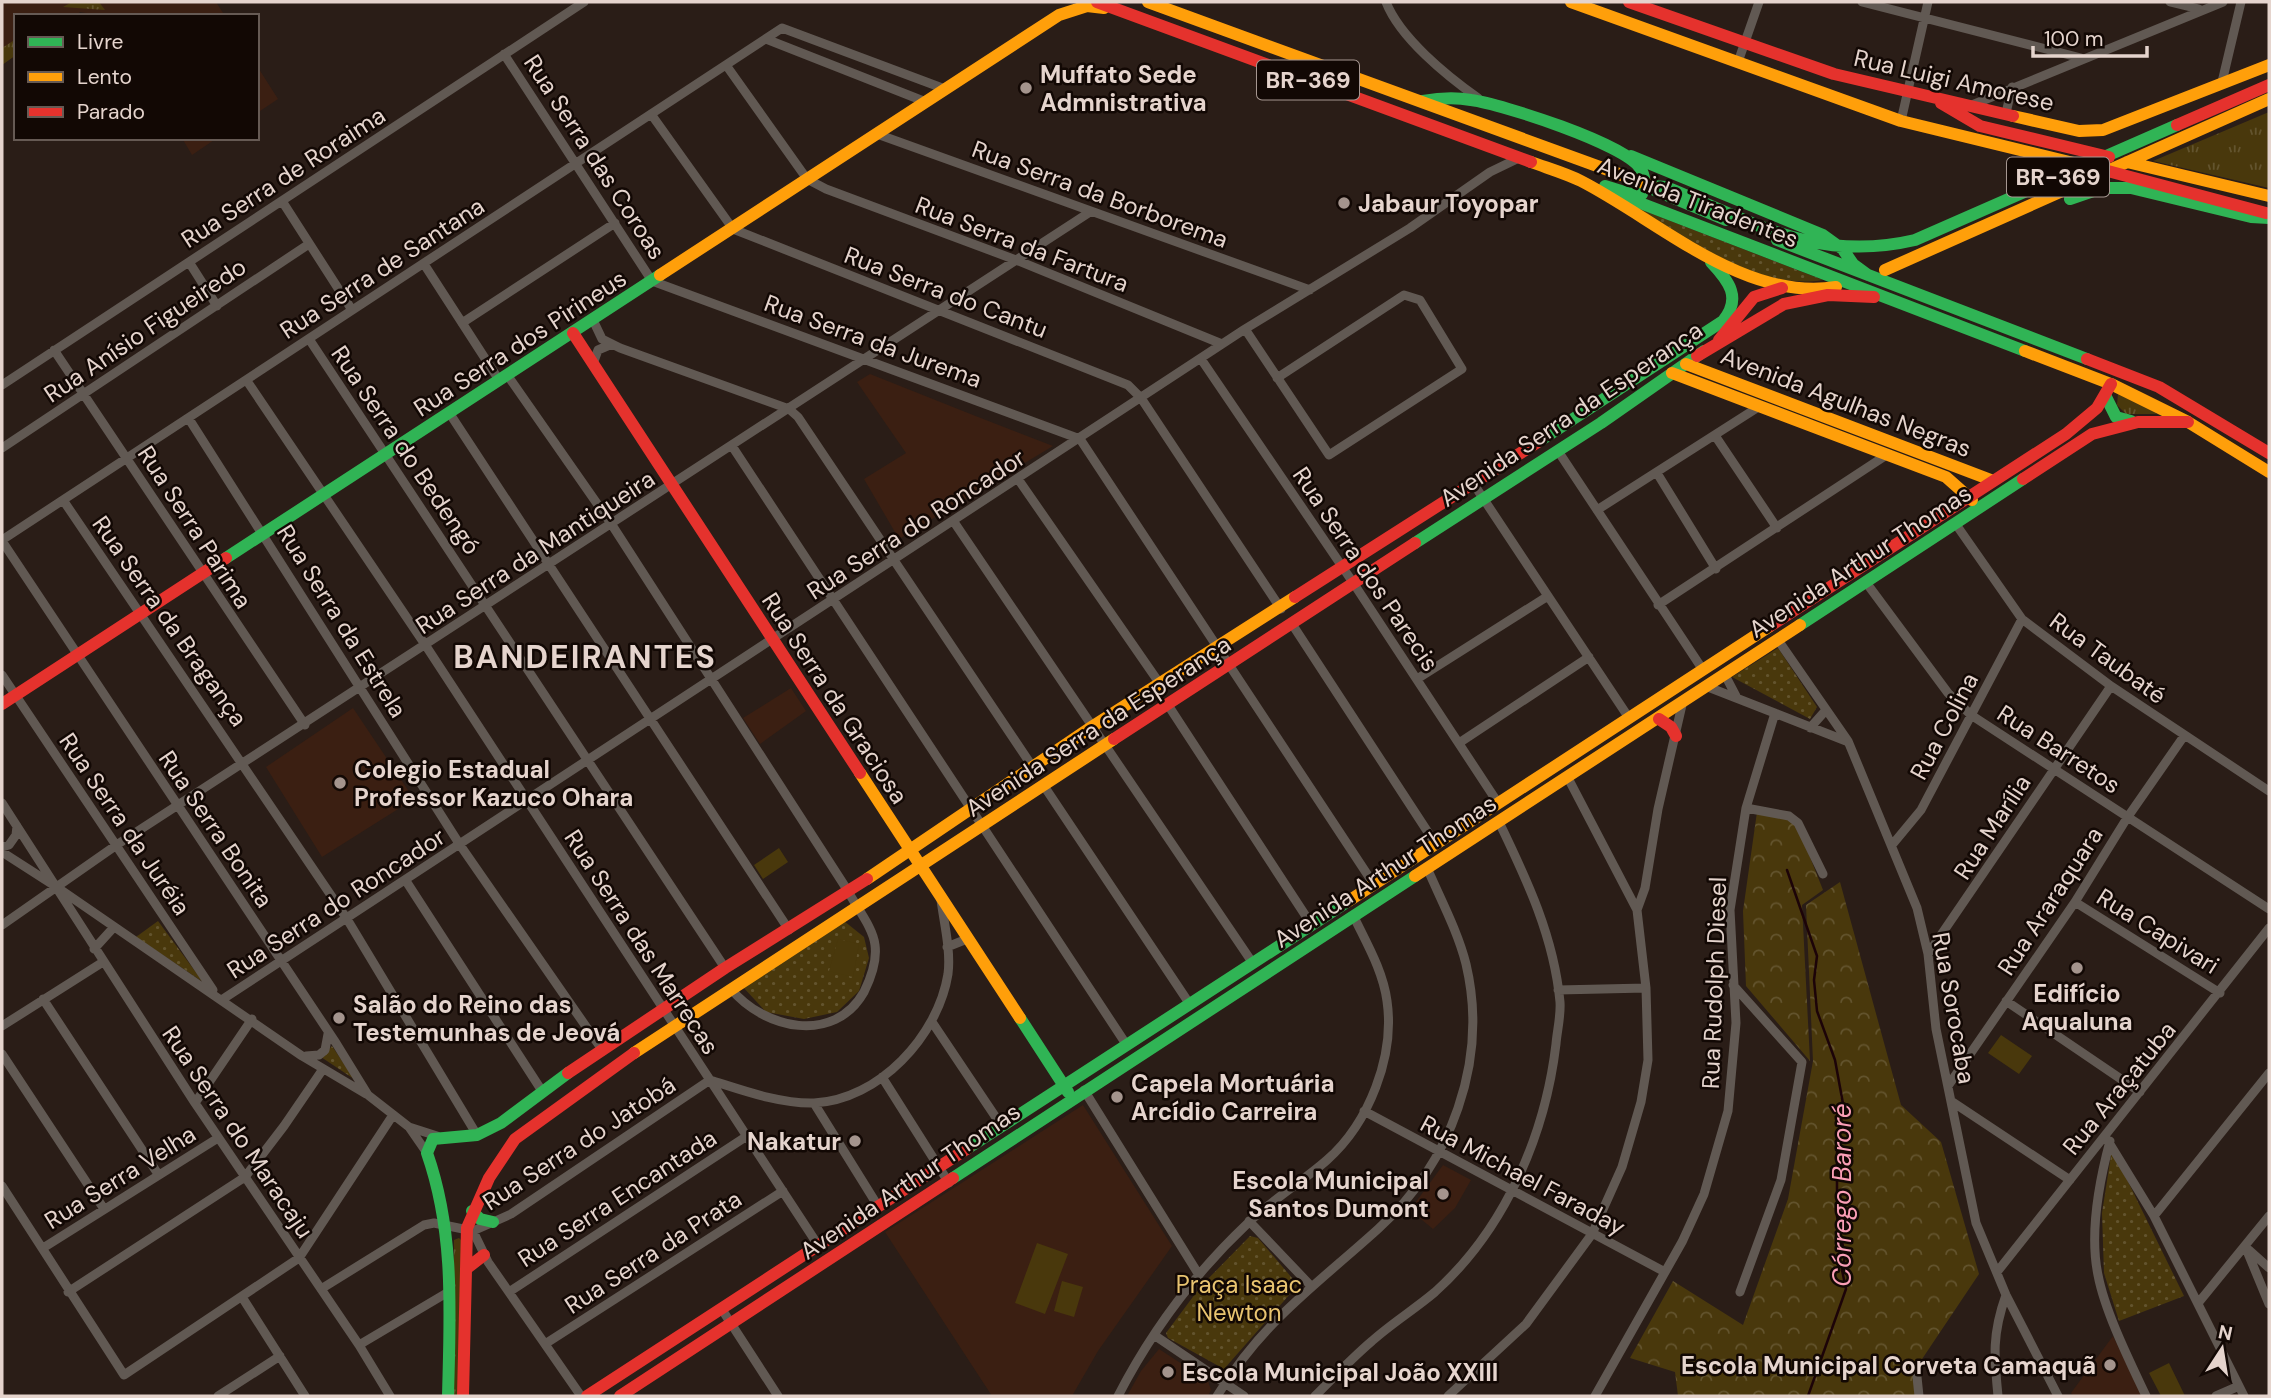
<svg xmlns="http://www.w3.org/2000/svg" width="2271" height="1398" viewBox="0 0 2271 1398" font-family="'DM Sans',sans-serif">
	<defs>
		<pattern id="grass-tufts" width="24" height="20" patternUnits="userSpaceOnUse" patternTransform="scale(1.75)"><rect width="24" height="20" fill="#49380c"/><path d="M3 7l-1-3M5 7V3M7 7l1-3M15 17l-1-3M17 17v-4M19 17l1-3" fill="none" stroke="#63542e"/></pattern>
		<pattern id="forest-crowns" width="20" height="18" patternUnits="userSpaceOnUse" patternTransform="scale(1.75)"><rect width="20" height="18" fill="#49380c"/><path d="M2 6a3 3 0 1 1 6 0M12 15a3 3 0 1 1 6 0" fill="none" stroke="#63542e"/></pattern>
		<pattern id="park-dots" width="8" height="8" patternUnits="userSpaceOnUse" patternTransform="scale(1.75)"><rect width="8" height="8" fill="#49380c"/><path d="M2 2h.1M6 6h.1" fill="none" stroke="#63542e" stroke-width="1.8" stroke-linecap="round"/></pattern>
	</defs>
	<rect width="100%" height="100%" fill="#2a1d17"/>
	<path fill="#3b1f12" d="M2,2H216L225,16H105L80,12L75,16H16V55L2,65Z
		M257,66L278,99L257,113Z
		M182,138H217L192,155Z
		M870,374L973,415L1053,446L899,539L864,479L906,453L857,382Z
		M791,688L806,711L760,744L743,718Z
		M353,708L414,799L322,857L266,767Z
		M1083,1105L1172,1246L1098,1351L1072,1396H992L885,1232Z
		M1443,1165L1471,1180L1455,1208L1433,1229L1410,1210Z
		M2113,1336L2142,1396H2073L2071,1393Z
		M1159,1349L1208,1381L1211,1390L1208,1396H1127L1141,1371Z"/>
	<path fill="url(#grass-tufts)" d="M72,2H99L105,10L63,7Z
		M16,39V55L2,65V48Z
		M2269,112V188L2153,161Z
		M2118,394L2156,413V414H2126L2117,405Z
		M459,1238L462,1241L458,1396H452L454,1240Z"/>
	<path fill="url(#forest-crowns)" d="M1757,812L1787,818L1798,827L1823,890L1802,905L1810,1061L1746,986L1743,911Z
		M1840,882L1901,1105L1941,1142L1979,1274L1914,1371L1917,1396H1678L1675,1372L1630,1358L1673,1281L1743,1325L1788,1199L1813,1061L1806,905Z"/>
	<path fill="url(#park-dots)" d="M1637,208L1823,280C1756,291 1692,239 1637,208Z
		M1778,648L1817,707L1810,719L1732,677Z
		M158,921L203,982L136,937Z
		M844,921L864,937L869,958L859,991L837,1012L804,1019L766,1012L743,987Z
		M332,1046L354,1079L321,1057Z
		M2112,1149L2184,1296L2119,1321L2104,1273L2102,1213Z
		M1250,1236L1258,1238L1298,1285L1224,1369L1168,1338L1166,1333L1201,1286Z"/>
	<path fill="#49380c" d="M779,848L788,862L763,879L754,865Z
		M838,939L859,944L853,977L829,971Z
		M2001,1035L2032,1056L2019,1074L1988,1053Z
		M1037,1243L1068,1254L1045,1314L1015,1303Z
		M1062,1281L1083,1287L1074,1317L1054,1311Z
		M2169,1363L2185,1396H2161L2149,1373Z"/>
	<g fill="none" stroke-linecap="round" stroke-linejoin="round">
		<path stroke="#1c0308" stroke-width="2.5" d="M1787,870L1817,956L1814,980L1817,1011L1835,1060L1844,1109L1837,1136V1216L1845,1257L1842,1270L1846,1289L1808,1396"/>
		<path stroke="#615953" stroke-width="9" d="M1386,2C1400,38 1447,76 1478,98
			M1862,2L2081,58
			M2170,2L2199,9
			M766,39L926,102
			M504,54L652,281L1080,439L1373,883
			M1738,62L1759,2
			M726,65L807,179L826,189L1016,260L1222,344
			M2222,82L2241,2
			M1972,105L2223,2
			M2006,113L2012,87
			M651,114L733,229L1128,385L1141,398L1281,609
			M1901,121L1928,2
			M877,134L1310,290
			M282,201L352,310
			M189,262L217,306
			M424,264L499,380
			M593,320L602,339L620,348L789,409L798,417L1034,769
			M462,323L615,223
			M1245,329L1329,455L1462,369L1420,300L1404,295L1277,378
			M309,339L725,968
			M54,350L305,725
			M1201,359L1354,584L1498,803
			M593,364L598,350L612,344
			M508,376L612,525L848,891C856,907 873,927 875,945C877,960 871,978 864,992C834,1045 764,1029 731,989
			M247,381L426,646L818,1245
			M2,385L584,2
			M450,414L789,930
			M189,419L460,845L603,1051
			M1716,437L1777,528
			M732,446L1126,1044
			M2,448L309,244
			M1558,451L1703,670
			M1657,473L1716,569
			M1018,479L1160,684
			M1473,483L1629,718
			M63,500L347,919L477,1135
			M1597,510L1760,406
			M954,522L1252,962
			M1955,523L2022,619L2111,686L2269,791
			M2,540L782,28L945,89
			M2,541L336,1043L368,1095L409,1127L427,1153
			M1865,581L1948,693L1971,715L2269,909
			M1658,605L1888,454
			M1292,624L1435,843
			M1778,640L1848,741L1917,908L1928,954L1936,1029L1976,1223L2006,1295L2058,1396
			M2,675L213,990
			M1725,675L1736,696
			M1417,679L1548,596
			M1708,687L1846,741
			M1168,705L1311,924
			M1810,728L1826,710
			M1459,743L1589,657
			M1044,786L1189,1003
			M2,803L195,1103L359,1345L390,1396
			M1746,808L1789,816L1798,823L1823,874
			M1892,845L1921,810L2022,619
			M2,847L9,845L16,835L17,826
			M2,852L58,888L302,1056L366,1094
			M406,881L542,1091
			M2075,902L2220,993
			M1637,910L1645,888L1658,809L1682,705
			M2,925L118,844L1090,212
			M947,947L967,939
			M94,949L114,927
			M1928,954L2111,686
			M1733,985L1802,1062L1781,1180L1740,1292
			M1558,990L1646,988
			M43,999L158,1174
			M223,999L1245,329L1410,228L1490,172L1519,158
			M2006,1001L2140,1092
			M932,1022L1001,1125
			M2,1026L103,962
			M2,1054L104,1209
			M306,1056L319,1055L325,1050L328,1034
			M882,1077L949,1183
			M1948,1086L2075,902L2127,818L2184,736
			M1084,1090L1199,1275
			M1951,1101L2070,1180
			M195,1103L252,1019
			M814,1103L878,1206
			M1364,1111L1665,1272
			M409,1127L437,1136
			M2105,1136L2154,1216L2244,1396
			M2110,1141C2099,1182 2089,1232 2098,1275C2105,1312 2130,1362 2146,1396
			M2,1186L124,1375L299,1258L393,1115
			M2154,1216L2269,1073
			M1249,1221L1310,1285
			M473,1231L488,1262L581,1396
			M2245,1246L2269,1304
			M43,1248L218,1138
			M2249,1250L2269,1268
			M1997,1272L2269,928
			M321,1289L424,1225L434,1223L473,1231L511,1214L710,1080C742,1090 780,1104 814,1103C879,1100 938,1036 948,974C951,951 944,923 941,900
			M68,1292L245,1177L284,1126L323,1069
			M509,1292L747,1136
			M242,1297L305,1396
			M2199,1302L2269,1216
			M721,1308L778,1396
			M1154,1335L1244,1396
			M545,1344L783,1191
			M359,1345L450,1291
			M1917,1377L1919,1396
			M218,1396L280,1356
			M1118,1396C1151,1332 1196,1272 1248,1223C1273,1199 1302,1182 1327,1160C1369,1123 1395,1056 1387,1001C1383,971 1367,944 1354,917
			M1217,1396C1263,1321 1315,1286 1378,1229C1451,1163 1489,1061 1466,964C1458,932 1441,900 1428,870
			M1315,1396C1334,1377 1352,1358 1372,1341C1392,1323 1415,1309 1435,1292C1505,1229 1545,1136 1556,1044C1557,1031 1561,1016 1560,1002C1554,937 1527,880 1499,822
			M1448,1396L1526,1324L1592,1234L1622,1167L1641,1102L1648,1060L1646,988L1637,910L1568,778
			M1595,1396L1682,1242L1704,1194L1728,1111L1736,1023L1730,910L1746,808L1775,713
			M1998,1396C1994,1356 1992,1334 2006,1295
			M2216,1396L2239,1386"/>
		<path stroke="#30b455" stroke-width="12" d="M1423,101C1439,98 1455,97 1471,100C1502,104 1625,144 1640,168C1646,176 1645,185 1642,194L1634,195L1605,186
			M1631,156L1823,235L1841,248
			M1645,186L1726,220
			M1652,186L1666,187C1753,222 1817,263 1915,240L2177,125
			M1622,196L2025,351
			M2070,199L2102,188H2131L2251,217L2269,218
			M1777,240L2087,359
			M1842,248L1853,264L1868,275
			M2106,397L2116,417L2131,421
			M1541,440L1723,321C1742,298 1729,281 1711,262
			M1415,543L1601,423L1704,351
			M226,558L660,275
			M1800,625L2023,479
			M1020,1018L1068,1092
			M968,1148L1347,902
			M953,1178L1415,876
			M472,1211L480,1219L493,1222
			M448,1396C450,1313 455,1233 427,1153L433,1139L477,1135L501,1123L568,1073"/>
		<path stroke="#ff9f0a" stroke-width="12" d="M1148,2L1652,186
			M1571,2L1901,121L2086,166
			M2013,116L2079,131L2103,130L2269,65
			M1531,162C1547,168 1565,173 1581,181C1659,221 1744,302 1836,287
			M2127,162L2269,196
			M1885,270L2269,99
			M660,275L1059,15L1087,6L1104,8
			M2025,351L2111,384L2188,422L2269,472
			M1686,364L1991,480
			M1672,373L1946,477L1972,500
			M860,773L1020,1018
			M1415,876L1800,625
			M867,879L1093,726L1295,597
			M1347,902L1770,626
			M634,1053L1114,739"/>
		<path stroke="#e5322d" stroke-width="12" d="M1097,2L1531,162
			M1629,2L1834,74L2013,116
			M1941,103L1980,126L2109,157
			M2177,125L2269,85
			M2104,170L2266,213
			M573,333L860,773
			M1719,340L1754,297L1782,288
			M1697,356L1784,304L1828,295L1874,297
			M2087,359L2159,387L2269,453
			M2023,479L2092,434L2138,422H2188
			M1295,597L1541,440
			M1770,626L2066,434L2097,408L2111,384
			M2,704L226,558
			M1659,719L1671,727L1676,736
			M1114,739L1415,543
			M568,1073L725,968L867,879
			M466,1269L484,1255
			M463,1396L467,1228L489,1178L515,1139L634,1053
			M587,1396L968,1148
			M620,1396L953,1178"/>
	</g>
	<g fill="#a4948d" stroke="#120804" stroke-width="2.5">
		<circle cx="1026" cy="88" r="7"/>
		<circle cx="1344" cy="203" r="7"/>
		<circle cx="340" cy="783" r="7"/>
		<circle cx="2077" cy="968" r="7"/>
		<circle cx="339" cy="1018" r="7"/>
		<circle cx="1117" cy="1097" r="7"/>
		<circle cx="855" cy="1141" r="7"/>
		<circle cx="1443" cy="1194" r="7"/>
		<circle cx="2110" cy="1365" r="7"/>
		<circle cx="1168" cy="1372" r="7"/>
	</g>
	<g text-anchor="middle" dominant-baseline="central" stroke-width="5" stroke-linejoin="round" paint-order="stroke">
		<g fill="#120804" stroke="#a69791" stroke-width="2">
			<rect x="1257" y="60.5" width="102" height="39" rx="5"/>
			<rect x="2007" y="157.5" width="102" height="39" rx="5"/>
		</g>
		<g font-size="23" font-weight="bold" fill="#e5d4cd">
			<text x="1308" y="80">BR-369</text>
			<text x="2058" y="177">BR-369</text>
		</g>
		<g font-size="24" font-weight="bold" fill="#e5d4cd" stroke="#120804" text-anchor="start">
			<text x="1040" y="74">Muffato Sede<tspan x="1040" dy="28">Admnistrativa</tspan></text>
			<text x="1358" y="203">Jabaur Toyopar</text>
			<text x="354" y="769">Colegio Estadual<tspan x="354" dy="28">Professor Kazuco Ohara</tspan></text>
			<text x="2077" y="993" text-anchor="middle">Edifício<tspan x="2077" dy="28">Aqualuna</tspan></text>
			<text x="353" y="1004">Salão do Reino das<tspan x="353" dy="28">Testemunhas de Jeová</tspan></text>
			<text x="1131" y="1083">Capela Mortuária<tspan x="1131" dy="28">Arcídio Carreira</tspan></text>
			<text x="841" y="1141" text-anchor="end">Nakatur</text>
			<text x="1429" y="1180" text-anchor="end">Escola Municipal<tspan x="1429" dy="28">Santos Dumont</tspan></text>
			<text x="2096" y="1365" text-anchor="end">Escola Municipal Corveta Camaquã</text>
			<text x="1182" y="1372">Escola Municipal João XXIII</text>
		</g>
		<g font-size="24" fill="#e5d4cd" stroke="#120804">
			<text transform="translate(1954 80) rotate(13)">Rua Luigi Amorese</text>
			<text transform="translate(595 157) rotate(57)">Rua Serra das Coroas</text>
			<text transform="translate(283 177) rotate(-33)">Rua Serra de Roraima</text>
			<text transform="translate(1100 194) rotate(20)">Rua Serra da Borborema</text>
			<text transform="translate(1698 202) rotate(21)">Avenida Tiradentes</text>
			<text transform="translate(1022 244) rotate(21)">Rua Serra da Fartura</text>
			<text transform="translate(382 268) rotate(-33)">Rua Serra de Santana</text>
			<text transform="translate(946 292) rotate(21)">Rua Serra do Cantu</text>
			<text transform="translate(145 330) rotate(-34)">Rua Anísio Figueiredo</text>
			<text transform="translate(873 341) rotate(20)">Rua Serra da Jurema</text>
			<text transform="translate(520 343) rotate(-33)">Rua Serra dos Pirineus</text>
			<text transform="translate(1846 402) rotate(21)">Avenida Agulhas Negras</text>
			<text transform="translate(1571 414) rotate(-34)">Avenida Serra da Esperança</text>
			<text transform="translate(406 450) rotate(56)">Rua Serra do Bedengó</text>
			<text transform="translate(916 524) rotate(-33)">Rua Serra do Roncador</text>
			<text transform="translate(195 527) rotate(57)">Rua Serra Parima</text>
			<text transform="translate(535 552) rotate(-33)">Rua Serra da Mantiqueira</text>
			<text transform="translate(1860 561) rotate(-33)">Avenida Arthur Thomas</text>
			<text transform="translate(1366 569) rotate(56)">Rua Serra dos Parecis</text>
			<text transform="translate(170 621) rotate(55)">Rua Serra da Bragança</text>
			<text transform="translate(342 621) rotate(58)">Rua Serra da Estrela</text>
			<text transform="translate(2108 658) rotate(36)">Rua Taubaté</text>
			<text transform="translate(835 698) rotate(57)">Rua Serra da Graciosa</text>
			<text transform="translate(1098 726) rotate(-33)">Avenida Serra da Esperança</text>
			<text transform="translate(1944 726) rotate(-62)">Rua Colina</text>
			<text transform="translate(2059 749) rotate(33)">Rua Barretos</text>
			<text transform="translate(125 824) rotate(56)">Rua Serra da Juréia</text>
			<text transform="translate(1992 827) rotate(-57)">Rua Marília</text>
			<text transform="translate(216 829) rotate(56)">Rua Serra Bonita</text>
			<text transform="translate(1385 871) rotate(-33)">Avenida Arthur Thomas</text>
			<text transform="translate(2050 901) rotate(-57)">Rua Araraquara</text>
			<text transform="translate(336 903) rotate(-33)">Rua Serra do Roncador</text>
			<text transform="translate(2158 931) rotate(32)">Rua Capivari</text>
			<text transform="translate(642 942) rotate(57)">Rua Serra das Marrecas</text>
			<text transform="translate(1714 983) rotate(-88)">Rua Rudolph Diesel</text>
			<text transform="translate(1954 1008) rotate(80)">Rua Sorocaba</text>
			<text transform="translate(2119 1088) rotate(-51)">Rua Araçatuba</text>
			<text transform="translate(238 1132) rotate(56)">Rua Serra do Maracaju</text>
			<text transform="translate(579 1143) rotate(-33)">Rua Serra do Jatobá</text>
			<text transform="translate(1523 1175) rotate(28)">Rua Michael Faraday</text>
			<text transform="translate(120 1177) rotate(-32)">Rua Serra Velha</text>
			<text transform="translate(910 1181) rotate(-34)">Avenida Arthur Thomas</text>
			<text transform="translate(617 1198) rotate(-33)">Rua Serra Encantada</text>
			<text transform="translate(653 1252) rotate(-33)">Rua Serra da Prata</text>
		</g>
		<g font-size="24" fill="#e9c470" stroke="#120804">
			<text x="1239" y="1284">Praça Isaac<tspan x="1239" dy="28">Newton</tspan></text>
		</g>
		<g font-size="26" font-style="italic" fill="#fb9fb6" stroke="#120804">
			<text transform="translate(1842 1195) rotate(-90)">Córrego Baroré</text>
		</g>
		<g font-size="32" font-weight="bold" letter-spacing="2" fill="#e5d4cd" stroke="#120804">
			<text x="585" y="657">BANDEIRANTES</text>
		</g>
	</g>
	<rect width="2271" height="1398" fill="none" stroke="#e5d4cd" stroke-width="7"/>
	<rect x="14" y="14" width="245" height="126" fill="#120804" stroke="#665a54" stroke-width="2"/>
	<rect x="28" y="37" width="35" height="10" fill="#30b455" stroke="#665a54" stroke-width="2"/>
	<text x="77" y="49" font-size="21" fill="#e5d4cd">Livre</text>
	<rect x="28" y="72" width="35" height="10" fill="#ff9f0a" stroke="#665a54" stroke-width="2"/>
	<text x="77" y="84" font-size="21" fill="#e5d4cd">Lento</text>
	<rect x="28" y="107" width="35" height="10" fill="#e5322d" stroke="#665a54" stroke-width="2"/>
	<text x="77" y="119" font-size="21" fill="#e5d4cd">Parado</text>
	<g transform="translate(2222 1349) rotate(12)" stroke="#120804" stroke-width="5" paint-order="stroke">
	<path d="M0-5L12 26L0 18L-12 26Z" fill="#e5d4cd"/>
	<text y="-10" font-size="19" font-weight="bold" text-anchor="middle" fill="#e5d4cd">N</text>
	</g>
	<path d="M2033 46v10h114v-10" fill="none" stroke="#e5d4cd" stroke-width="3.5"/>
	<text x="2044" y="46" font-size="21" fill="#e5d4cd" stroke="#120804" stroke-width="5" paint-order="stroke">100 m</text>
</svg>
